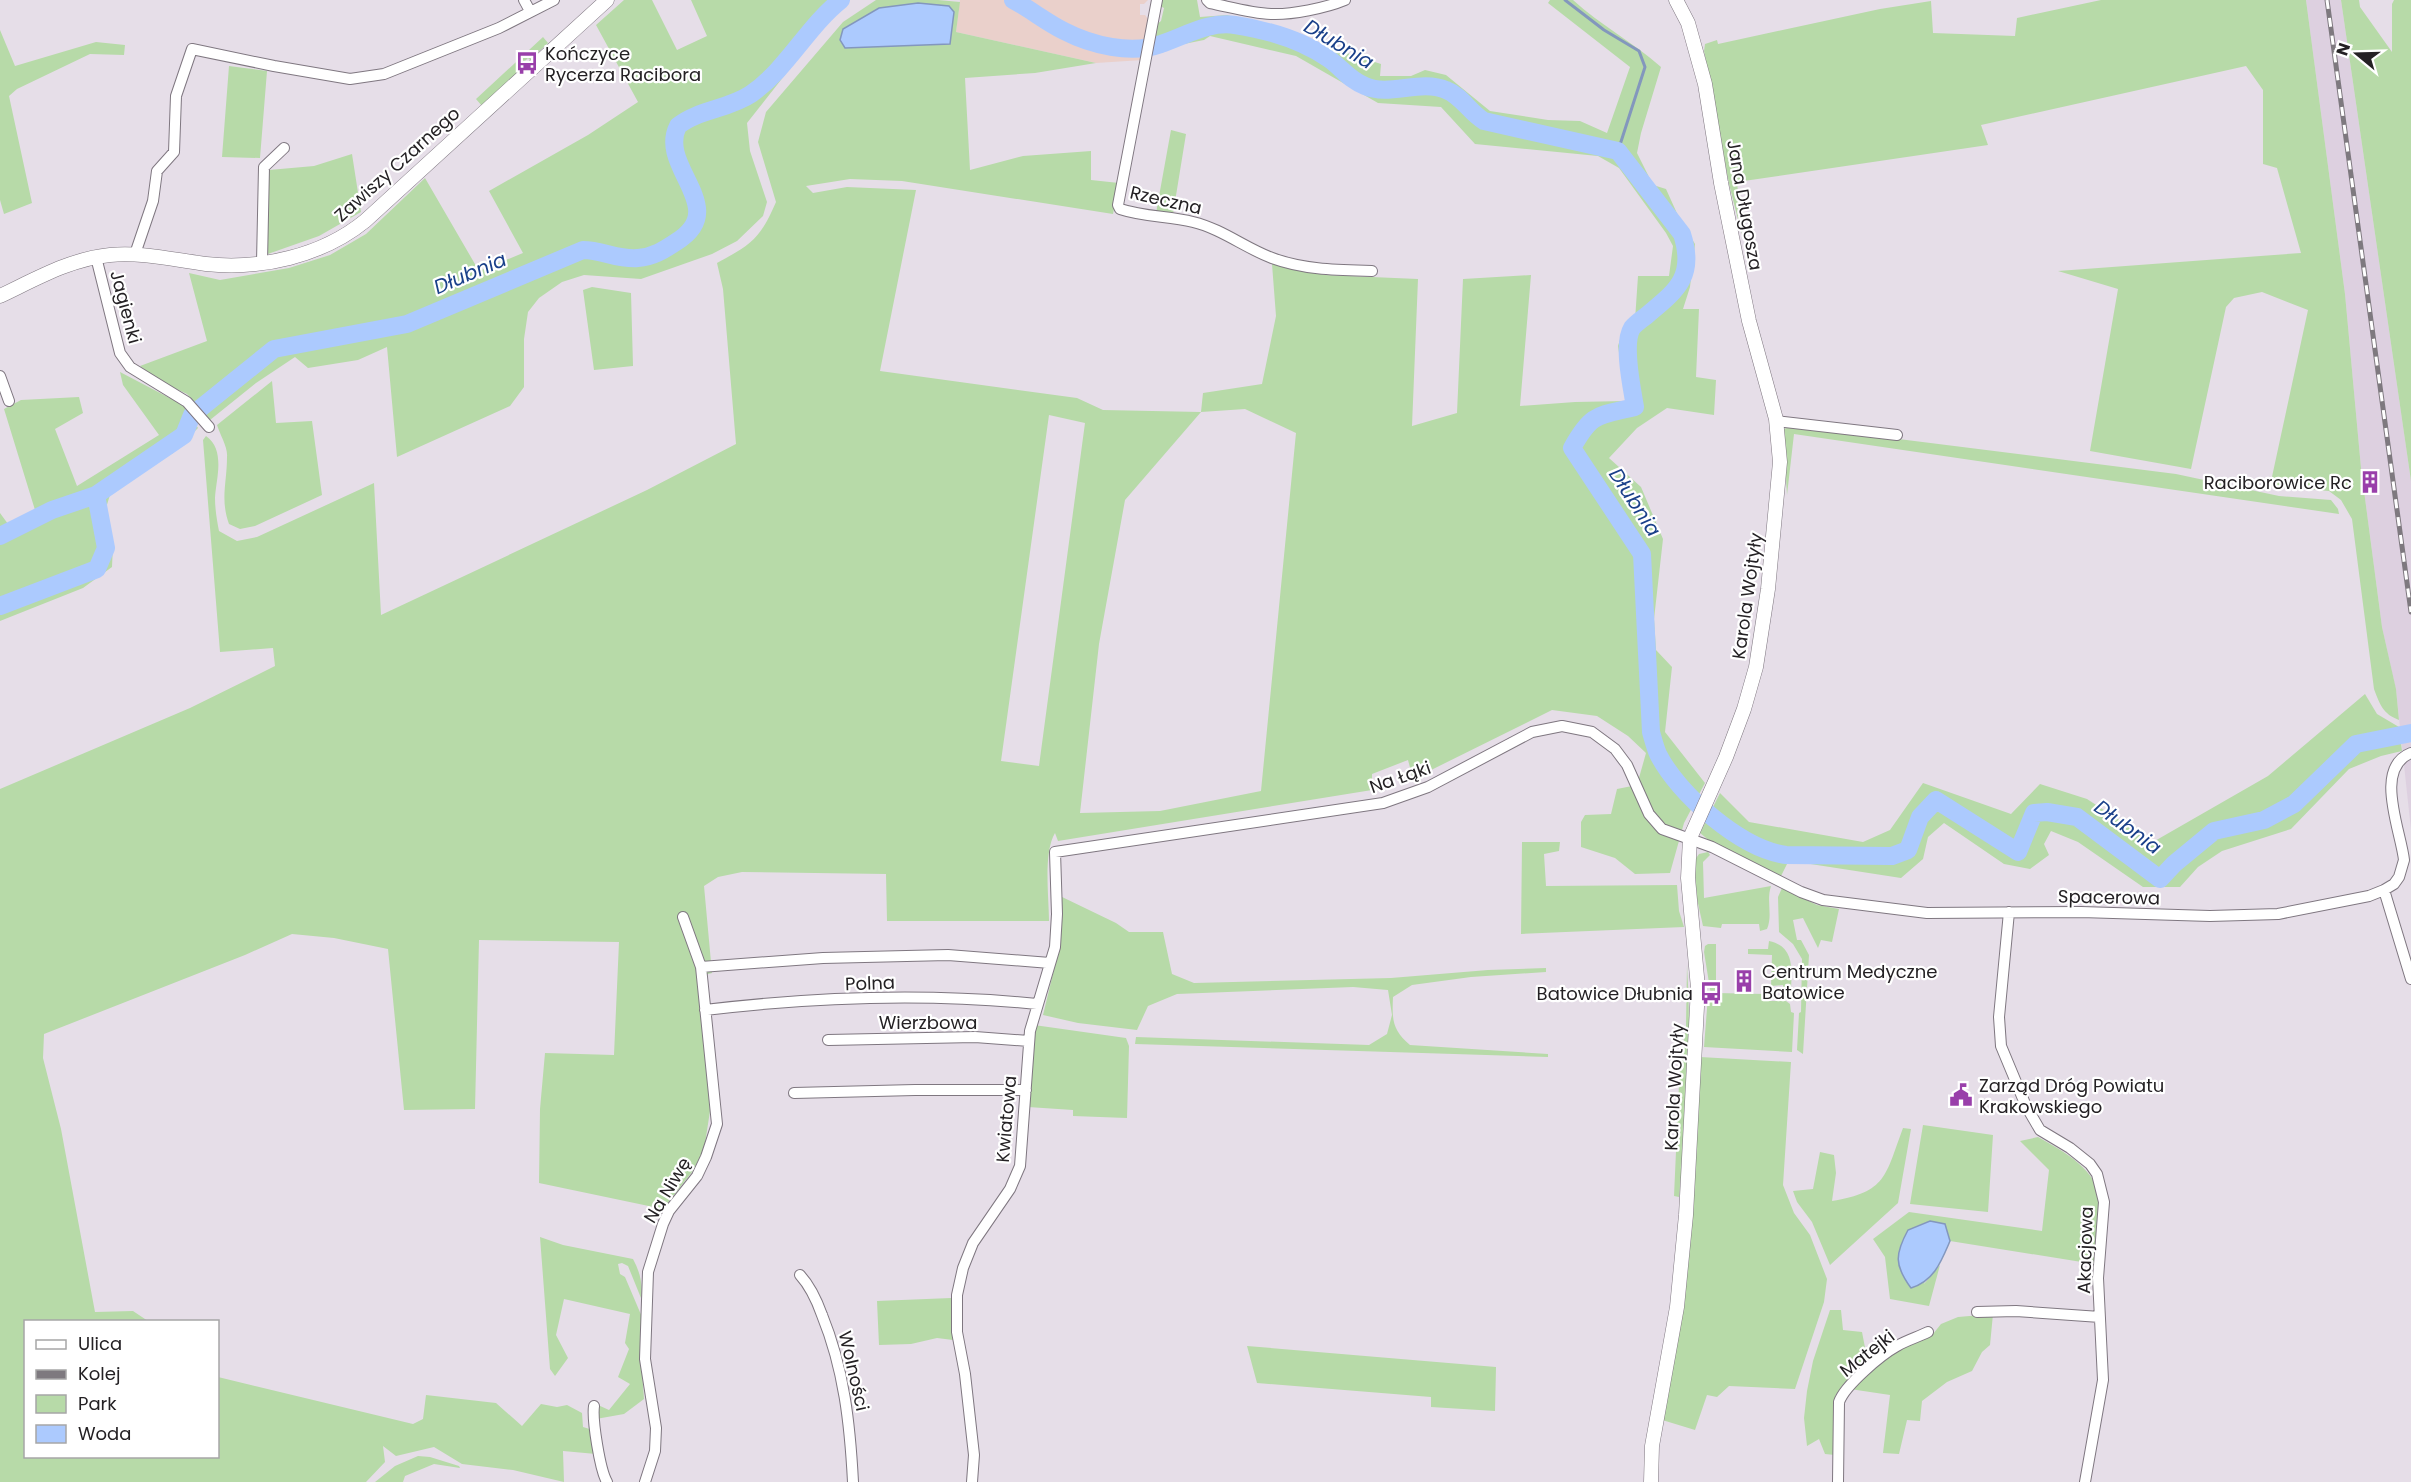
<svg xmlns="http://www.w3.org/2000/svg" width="2411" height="1482" viewBox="0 0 2411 1482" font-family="Poppins,sans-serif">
	<rect width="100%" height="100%" fill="#e6dee8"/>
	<path fill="#ead0cb" d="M960,0H1148L1144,4H1140V15H1145L1148,19L1145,37L1148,40L1143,60L1096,63L956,32Z"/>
	<path fill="#ddd0e0" d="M2306,0H2341L2411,481V830L2396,690L2382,627L2361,468L2345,294Z"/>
	<path fill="#b7daa8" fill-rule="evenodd" d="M624,0H652L677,50L707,36L691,0H831L809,20L821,29L747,123L750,151L767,202L763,216L737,241L712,254L641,279L584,275L562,282L539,298L528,312L524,339V387L510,406L397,457L387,347L358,360L308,368L295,357L256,383L210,420L187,394L159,381L140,366L207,341L189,273L220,280L289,268L330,255L366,234L425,178L479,271L523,253L489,191L588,135L638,102L596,25Z
		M876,0H938L960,2L956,32L1096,63L1035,73L965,78L970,170L1023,156L1091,151V180L1119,183L1113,214L902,181L850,179L806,186L813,193L847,187L916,190L880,371L1077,398L1103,410L1201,412L1203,393L1262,384L1276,316L1272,264L1325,275L1418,279L1412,426L1457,413L1463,279L1531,275L1520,406L1575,402L1626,401L1618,346L1623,330L1635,320L1638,276H1669L1673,246L1666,233L1619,168L1598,156L1475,144L1441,107L1378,103L1296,56L1210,36L1204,40L1154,50L1157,24L1161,21L1164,8L1160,6L1162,0H1197L1200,17L1227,15L1297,34L1322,45L1381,64L1380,76H1411L1425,70L1446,75L1490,111L1548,120L1580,121L1607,133L1630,67L1548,3L1550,0H1573C1600,25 1633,42 1661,67L1641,133L1637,153L1653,185L1666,189L1680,220L1695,244L1690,287L1683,309H1699L1696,377L1716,380L1714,415L1667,408L1637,428L1609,458L1641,487L1663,539L1654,619L1656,650L1672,667L1665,732L1705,783L1684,823L1670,873L1635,874L1615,858L1581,847V822L1585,815L1611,814L1617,789L1637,785L1646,753L1628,736L1597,716L1552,710L1413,779L1408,760L1372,774V790L1058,841L1055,833C1043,853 1049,897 1049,921H887L886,874L742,872L718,877L704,886L712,973L698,977L710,1111L704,1150L692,1172L663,1209L539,1183L540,1109L545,1053L614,1055L619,942L479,940L475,1109L404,1110L388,949L334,938L292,934L245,955L44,1034L43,1058L61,1129L95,1312L133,1311L148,1321L26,1322V1456H218V1377L413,1424L423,1419L426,1395L496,1403L522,1426L541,1404L557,1407L567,1405L582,1413L583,1427L593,1430L596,1454L563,1451L564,1482L513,1470L462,1464L434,1447L396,1456L383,1446L385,1462L366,1482H0V789L190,708L275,666L273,648L220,652L203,440L206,436C226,450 216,479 215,498C215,509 217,521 219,531L237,541L257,537L374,483L381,615L647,490L736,444L723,289L717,263C752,244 760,239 776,202L758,142L766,112L843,22ZM1245,409L1296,433L1261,791L1160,811L1080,813L1099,644L1125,500L1201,412ZM1049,415L1085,423L1039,766L1001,761Z
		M2101,0H2306L2345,294L2361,468L2382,627L2396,689L2399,720C2383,714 2380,705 2374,689L2352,519L2341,500L2329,491L2270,486L2308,310L2262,292L2234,298L2226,307L2191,469L2090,451L2118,289L2058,271L2301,253L2277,168L2263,164V90L2246,66L1981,125L1988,145L1737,182L1742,235L1729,184L1704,51L1705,44L1717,40L1718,44L1880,9L1931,1L1933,33L2015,36L2017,18Z
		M2341,0H2359L2360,7L2392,52V4L2394,0H2411V481Z
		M0,30L15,66L96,42L125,45L124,55L90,54L17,89L9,96L32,203L4,214L0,200Z
		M543,37L548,43L530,60L528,58L523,63L524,66L482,106L476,99Z
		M229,66L267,71L260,158L222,157Z
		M1171,130L1186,134L1173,214L1156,213Z
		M352,154L361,212L319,236L265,255L269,170L314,166Z
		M592,287L631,293L633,366L594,370L583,290Z
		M120,372L183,405L198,428L173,453L122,484L110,495L105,511L113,544L112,567L83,588L0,621V513L8,524L35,510L4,409L21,400L79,397L83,413L55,429L77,486L159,435L123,385Z
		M272,381L276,423L312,421L322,495L255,526L240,529L229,524C220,499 227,483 227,457C228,447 220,435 217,425Z
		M1795,426L2176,474L2279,496L2331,500L2338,509L2339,514L1794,434L1787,495L1783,429Z
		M2365,694L2377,714L2399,727L2402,751L2381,756L2349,769L2291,829L2222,851L2198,867L2180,887H2143L2078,842L2051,831L2044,844L2049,855L2030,869L2004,864L1944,823L1928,837L1923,859L1901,878L1804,863L1787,864L1781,876L1711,842L1700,833L1720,793L1749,822L1863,842L1890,830L1923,783L2011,814L2040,784L2087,799L2153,842L2268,776Z
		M1522,842H1560L1559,851L1544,854L1546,886L1677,885L1679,911L1684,927L1521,934Z
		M1708,852L1710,855L1703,862L1704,898L1771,886C1766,901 1773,915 1767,929L1760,931L1759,924H1722L1721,928L1703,926L1697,899L1694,861L1699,854Z
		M1782,888L1817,905L1839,909L1832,942L1821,940L1818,948L1803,918L1793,920L1797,940H1801L1809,955L1803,1054L1797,1050L1799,1013L1801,1012L1802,959L1793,944L1779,932L1778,897Z
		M1060,896L1116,923L1129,932H1163L1172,974L1194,983L1391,978L1488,970L1546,968V972L1471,977L1412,985L1393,997C1392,1019 1392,1030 1410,1045L1548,1054V1057L1135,1044L1136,1037L1369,1045L1387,1034L1392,1015L1388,990L1353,987L1177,994L1148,1006L1137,1030L1078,1023L1043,1015L1059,949Z
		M1769,941C1794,946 1792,968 1791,989L1783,993V985L1771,986L1772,955L1748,954V949H1768Z
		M1708,944H1716V993L1765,994V1001H1786L1790,1004L1791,1012L1794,1013L1792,1052L1704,1047L1708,996L1711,995L1704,952L1705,946Z
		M1687,965C1692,1042 1687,1120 1679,1197L1674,1196L1680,1062L1686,1026Z
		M1034,1025L1126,1038L1129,1046L1127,1118L1073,1116V1110L1028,1107Z
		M1700,1057L1791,1062L1783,1185L1794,1213L1810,1235L1827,1279L1824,1302L1795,1389L1729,1386L1717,1397L1707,1395L1695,1430L1659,1419Z
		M1923,1125L1993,1135L1988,1212L1910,1204Z
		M1903,1128L1911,1129L1898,1203L1830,1265L1812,1222L1797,1202L1793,1191L1813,1189L1820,1152L1834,1155L1836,1173L1832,1201C1887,1192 1885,1176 1903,1128Z
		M2038,1137C2064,1152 2098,1169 2101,1203C2103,1218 2096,1247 2094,1264L1950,1241L1945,1224L1924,1284L1940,1265L1929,1306L1890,1299L1885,1257L1873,1239L1909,1212L2042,1231L2049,1170L2020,1141Z
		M540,1237L563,1245L633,1259C640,1272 643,1284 641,1298L628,1266L622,1263L618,1264L620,1274L625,1277L642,1317L641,1357L644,1399L624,1414L596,1419L598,1405L609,1410L630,1384L618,1377L629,1349L625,1343L630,1314L564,1299L556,1335L568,1358L555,1376L550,1369Z
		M951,1298L953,1340L937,1338L911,1344L879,1345L877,1301Z
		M1830,1310H1841L1843,1330L1862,1332L1868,1363L1842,1386L1835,1396V1455L1825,1454L1819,1439L1807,1446L1804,1418L1807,1391L1813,1361Z
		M1993,1314L1990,1345L1982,1352L1972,1371L1947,1382L1922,1401L1920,1421L1907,1420L1899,1454L1883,1453L1890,1395L1850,1389L1899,1348L1933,1334L1941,1324L1958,1317Z
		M1247,1346L1496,1367L1495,1411L1431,1407V1397L1257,1383Z
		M418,1456L430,1457L459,1466L460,1468L434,1464L405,1476L403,1482H375L395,1466Z"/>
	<path fill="#accafe" stroke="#8397bd" stroke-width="1.5" d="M918,3L949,6L954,12L950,44L845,48L840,40L843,29L879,8Z
		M1930,1221L1945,1224L1950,1241C1941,1262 1934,1281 1911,1288C1894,1265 1895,1254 1908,1230Z"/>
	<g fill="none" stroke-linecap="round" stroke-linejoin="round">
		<path stroke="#8397bd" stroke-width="3" d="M1565,0L1604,30L1639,51L1645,67L1618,151"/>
		<path stroke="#accafe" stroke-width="18" d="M1013,0C1030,9 1046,22 1064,31C1091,45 1131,55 1161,44C1185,36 1209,21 1235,25C1267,30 1302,40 1329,59C1342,68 1349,80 1365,86C1390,97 1420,79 1446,90C1462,96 1469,112 1484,121L1618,151L1682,234C1696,277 1676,291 1646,316C1642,319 1635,324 1632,328C1622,344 1632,388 1635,407C1598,416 1592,412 1572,448L1642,554L1651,732C1653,739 1655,747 1658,754C1678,794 1741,849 1786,855L1892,856L1908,850L1920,817L1936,800L2018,852L2034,813L2047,812L2077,817L2160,879L2174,864L2214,831L2264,820L2294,804L2356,744L2411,733
			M0,536L52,510L96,495L184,435L192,415L274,349L407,324L583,250C602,250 619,260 638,258C653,257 664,250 676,242C732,208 657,167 678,126C697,110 729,109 751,94C787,69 807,27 841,0
			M0,606L97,569L106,548L96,495"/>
		<g stroke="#7f7780" stroke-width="12">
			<path id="minor" d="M524,0L530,11
				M1157,0L1118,205L1120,209C1144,217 1169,216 1193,222C1222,229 1245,248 1272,258C1305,270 1338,270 1372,271
				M1207,0L1210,3C1230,7 1251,13 1271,14C1291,15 1326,8 1345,0
				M135,254L153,201L157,171L174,152L176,96L192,49L274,66L350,79L384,74L499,28L554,0
				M96,257L120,353L130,367L187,402L209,427
				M262,262L264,167L284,148
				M0,376L9,401
				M1776,421L1897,435
				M2384,890L2411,979
				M2009,912L1999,1017L2001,1046L2026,1106L2040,1130L2070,1148L2090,1164L2097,1174L2104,1202L2098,1278L2103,1380L2085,1482
				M701,967L823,958L948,955L1050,963
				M705,1010C814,997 928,993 1037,1004
				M828,1040L975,1037L1029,1041
				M794,1093L915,1090H1026
				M800,1275C810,1286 817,1301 822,1315C844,1369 850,1424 853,1482
				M1977,1312L2016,1311L2100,1317
				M594,1406C592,1420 600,1470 607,1482
				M645,1482L655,1451L656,1428L645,1359L648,1272L663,1224L669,1211L697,1176L706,1157L717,1124L701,967L683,917
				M972,1482L974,1455L965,1374L957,1332V1295L963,1268L973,1243L1010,1189L1020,1166L1030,1031L1055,947L1057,914L1055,852L1383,803L1428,787L1532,732L1562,726L1592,732L1615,749L1627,765L1649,814L1662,829L1712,847L1801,892L1823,900L1927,913L2081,912L2210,916L2278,914L2369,896L2384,890L2394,884L2399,877L2404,860C2401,831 2373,768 2411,753
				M1838,1482L1839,1402C1845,1385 1881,1355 1897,1346C1907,1340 1918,1337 1928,1332"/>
		</g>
		<g stroke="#7f7780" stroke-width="15">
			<path id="tertiary" d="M0,296C36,279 70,259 110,255C143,252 174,260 206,264C260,270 322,256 365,221L607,0
				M1651,1482L1652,1446L1677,1307L1686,1215L1698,988L1688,878L1690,838L1726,757L1744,709L1756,667L1768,589L1780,462L1776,419L1749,321L1721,183L1705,84L1688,23L1676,0"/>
		</g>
		<use href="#minor" stroke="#fff" stroke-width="10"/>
		<use href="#tertiary" stroke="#fff" stroke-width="14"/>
		<g stroke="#7e797f" stroke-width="5">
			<path id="rail" d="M2327,0L2411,612"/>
		</g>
		<use href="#rail" stroke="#fff" stroke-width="3" stroke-dasharray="9" stroke-linecap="butt"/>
	</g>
	<defs>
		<g id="bus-bare" transform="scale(1.8)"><path d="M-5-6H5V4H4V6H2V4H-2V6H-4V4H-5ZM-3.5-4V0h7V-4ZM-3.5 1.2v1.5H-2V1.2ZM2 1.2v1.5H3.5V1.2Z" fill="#993faa" stroke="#fff" stroke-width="2.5" paint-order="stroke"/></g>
		<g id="building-bare" transform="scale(1.8)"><path d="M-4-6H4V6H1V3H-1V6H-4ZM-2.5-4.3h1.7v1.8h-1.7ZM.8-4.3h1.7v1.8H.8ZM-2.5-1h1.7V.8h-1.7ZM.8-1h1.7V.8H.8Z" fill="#993faa" stroke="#fff" stroke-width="2.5" paint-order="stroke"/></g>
		<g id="civic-bare" transform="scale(1.8)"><path d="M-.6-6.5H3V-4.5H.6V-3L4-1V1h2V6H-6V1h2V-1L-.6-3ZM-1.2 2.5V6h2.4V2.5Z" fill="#993faa" stroke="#fff" stroke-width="2.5" paint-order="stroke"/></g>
	</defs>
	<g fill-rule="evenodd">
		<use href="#bus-bare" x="527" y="63"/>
		<use href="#building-bare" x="2370" y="482"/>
		<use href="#building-bare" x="1744" y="981"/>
		<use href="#bus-bare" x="1711" y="993"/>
		<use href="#civic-bare" x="1961" y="1095"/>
	</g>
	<g text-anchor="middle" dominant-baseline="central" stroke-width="4.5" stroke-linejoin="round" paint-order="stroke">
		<g font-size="18" fill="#242124" stroke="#fff" text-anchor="start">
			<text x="545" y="53">Kończyce<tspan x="545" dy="21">Rycerza Racibora</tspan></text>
			<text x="2352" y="482" text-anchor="end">Raciborowice Rc</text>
			<text x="1762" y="971">Centrum Medyczne<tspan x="1762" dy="21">Batowice</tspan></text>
			<text x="1693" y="993" text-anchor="end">Batowice Dłubnia</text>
			<text x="1979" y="1085">Zarząd Dróg Powiatu<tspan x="1979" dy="21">Krakowskiego</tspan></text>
		</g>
		<g font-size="18" fill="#242124" stroke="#fff">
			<text transform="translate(397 164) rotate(-42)">Zawiszy Czarnego</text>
			<text transform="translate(1166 200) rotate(13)">Rzeczna</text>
			<text transform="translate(1745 205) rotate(80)">Jana Długosza</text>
			<text transform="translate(126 307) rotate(75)">Jagienki</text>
			<text transform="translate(1747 596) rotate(-82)">Karola Wojtyły</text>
			<text transform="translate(1400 777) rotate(-19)">Na Łąki</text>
			<text transform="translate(2109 897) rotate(1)">Spacerowa</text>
			<text transform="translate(870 983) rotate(-2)">Polna</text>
			<text x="928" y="1022">Wierzbowa</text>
			<text transform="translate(1674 1087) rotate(-87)">Karola Wojtyły</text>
			<text transform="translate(1006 1119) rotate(-85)">Kwiatowa</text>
			<text transform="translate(667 1190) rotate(-59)">Na Niwę</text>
			<text transform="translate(2085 1250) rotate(-88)">Akacjowa</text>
			<text transform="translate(1867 1353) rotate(-38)">Matejki</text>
			<text transform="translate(854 1371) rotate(77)">Wolności</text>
		</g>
		<g font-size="20" font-style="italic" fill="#1a408a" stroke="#fff">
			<text transform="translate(1339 44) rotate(31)">Dłubnia</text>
			<text transform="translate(470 273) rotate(-23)">Dłubnia</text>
			<text transform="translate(1635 502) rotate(57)">Dłubnia</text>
			<text transform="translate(2128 827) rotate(36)">Dłubnia</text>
		</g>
	</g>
	<rect x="24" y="1320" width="195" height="138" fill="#ffffff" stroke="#a7a6a7" stroke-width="1.5"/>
	<rect x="36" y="1340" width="30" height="9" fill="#ffffff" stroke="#a7a6a7" stroke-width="1.5"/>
	<text x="78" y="1350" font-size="18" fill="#242124">Ulica</text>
	<rect x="36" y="1370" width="30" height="9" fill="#7e797f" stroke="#a7a6a7" stroke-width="1.5"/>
	<text x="78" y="1380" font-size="18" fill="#242124">Kolej</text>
	<rect x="36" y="1395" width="30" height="18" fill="#b7daa8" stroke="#a7a6a7" stroke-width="1.5"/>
	<text x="78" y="1410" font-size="18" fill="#242124">Park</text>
	<rect x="36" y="1425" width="30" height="18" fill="#accafe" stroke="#a7a6a7" stroke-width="1.5"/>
	<text x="78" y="1440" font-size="18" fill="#242124">Woda</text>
	<g transform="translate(2357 54) rotate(289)" stroke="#ffffff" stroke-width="4.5" paint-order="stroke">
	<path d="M0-4.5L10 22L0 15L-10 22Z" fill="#242124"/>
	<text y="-9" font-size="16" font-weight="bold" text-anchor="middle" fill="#242124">N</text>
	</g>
</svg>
